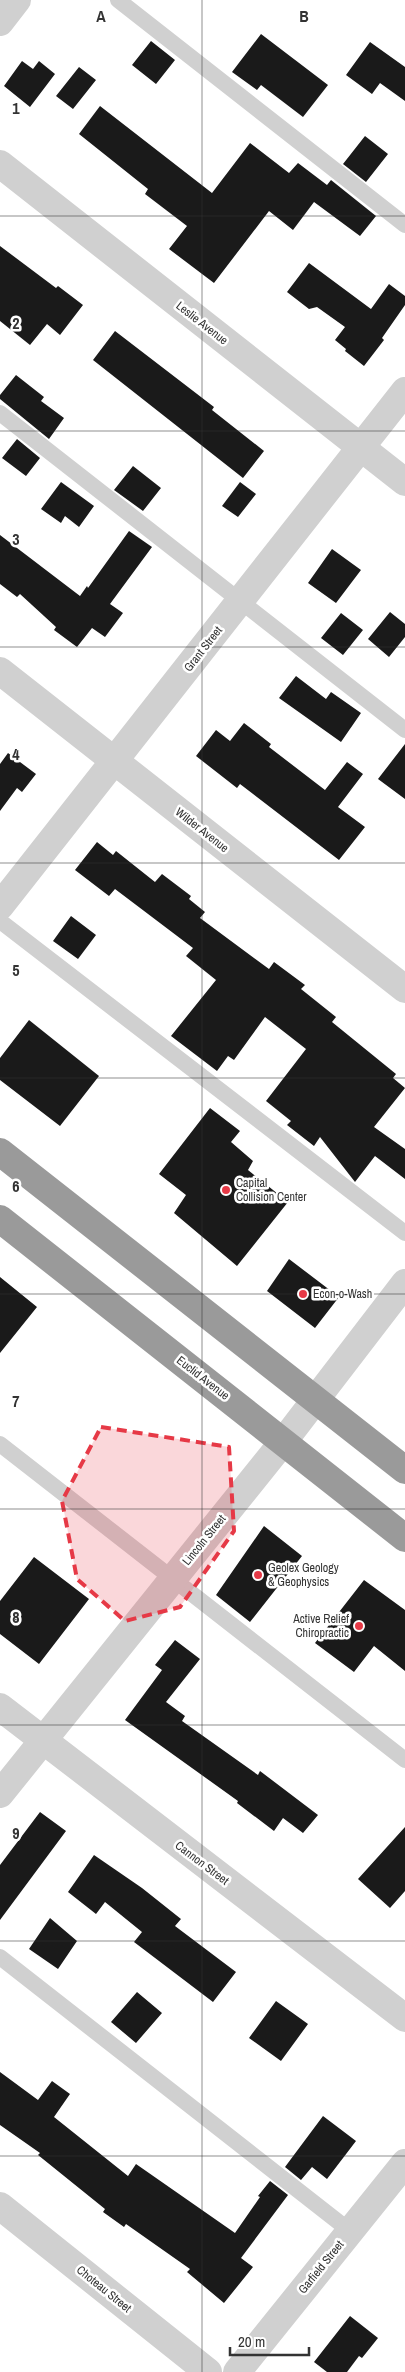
<svg xmlns="http://www.w3.org/2000/svg" width="405" height="2372" viewBox="0 0 405 2372" font-family="'Archivo Narrow',sans-serif">
	<rect width="100%" height="100%" fill="#fff"/>
	<path fill="#1a1a1a" d="M261,34L328,85L303,117L261,85L257,90L232,72Z
		M151,41L175,60L156,84L132,65Z
		M370,42L405,67V101L380,83L372,94L346,75Z
		M22,61L33,69L39,61L55,74L30,107L4,86Z
		M79,67L96,80L73,109L56,96Z
		M100,106L212,193L250,143L289,173L298,163L327,185L331,180L376,216L360,236L314,202L293,230L269,211L214,283L169,249L187,226L145,194L148,189L79,134Z
		M365,136L388,154L366,182L343,164Z
		M0,246L56,288L58,286L83,305L60,335L47,324L30,345L0,321Z
		M309,263L371,309L389,284L405,296V305L382,338L384,340L364,366L345,351L346,349L335,340L345,327L317,307L309,309L287,292Z
		M115,331L214,407L212,410L264,451L243,478L93,360Z
		M16,375L44,397L41,401L64,418L49,439L0,399V395Z
		M17,439L40,458L26,476L2,458Z
		M133,466L161,488L143,511L114,490Z
		M61,482L94,506L79,527L65,516L61,523L41,509Z
		M240,482L256,494L238,517L222,506Z
		M129,531L152,547L110,604L123,613L105,637L92,628L77,647L54,630L56,627L20,594L17,597L0,584V535L80,596L87,586L88,588Z
		M332,549L361,570L336,603L308,583Z
		M390,612L405,624V637L389,657L368,639Z
		M341,613L363,630L343,655L321,638Z
		M296,676L326,699L331,692L361,713L341,742L279,698Z
		M244,723L271,744L269,747L325,790L347,762L363,774L338,807L365,827L339,860L240,784L237,788L196,756L216,730L230,741Z
		M405,744V799L378,779Z
		M8,753L36,774L22,792L17,788L0,811V764Z
		M97,842L113,855L116,851L155,882L162,874L191,896L189,899L205,912L200,918L269,969L274,962L305,985L301,989L336,1017L332,1022L396,1074L393,1078L405,1088L374,1127L405,1149V1179L375,1156L355,1182L320,1137L314,1146L287,1125L291,1121L266,1101L306,1049L265,1017L234,1060L228,1056L217,1071L171,1036L216,980L186,956L193,948L115,889L109,896L75,870Z
		M71,916L96,935L78,959L53,941Z
		M29,1020L99,1076L60,1126L0,1080V1058Z
		M210,1108L240,1131L231,1142L253,1161L248,1170L288,1202L237,1266L174,1213L186,1195L159,1174Z
		M289,1259L339,1297L315,1328L267,1291Z
		M0,1277L37,1307L0,1353Z
		M264,1526L302,1556L250,1622L216,1595Z
		M34,1557L89,1599L39,1664L0,1634V1601Z
		M364,1580L405,1610V1671L374,1646L354,1672L315,1643Z
		M175,1640L200,1659L166,1702L185,1716L182,1721L258,1775L260,1771L318,1815L303,1833L283,1818L274,1831L237,1803L238,1801L125,1720L162,1670L155,1665Z
		M40,1812L66,1831L0,1920V1865Z
		M405,1827V1891L390,1908L358,1879Z
		M94,1855L142,1888L181,1919L175,1926L236,1972L213,2002L134,1942L142,1932L105,1902L96,1914L68,1892Z
		M50,1918L77,1941L58,1969L29,1949Z
		M137,1992L162,2013L136,2043L111,2022Z
		M276,2001L308,2024L281,2061L249,2038Z
		M0,2072L38,2100L52,2081L70,2094L54,2117L128,2176L136,2164L235,2233L260,2197L258,2196L270,2181L288,2195L241,2258L253,2267L224,2303L187,2272L190,2269L126,2224L124,2227L103,2212L105,2209L38,2155L40,2153L0,2125Z
		M323,2116L356,2141L327,2179L312,2167L301,2180L285,2167Z
		M350,2316L378,2338L362,2358L359,2356L347,2372H327L314,2362Z"/>
	<g fill="none" stroke-linecap="round" stroke-linejoin="round">
		<path stroke="#d0d0d0" stroke-width="16" d="M118,0L405,225
			M0,413L405,730
			M0,921L405,1233
			M0,1444L405,1760
			M0,1957L350,2231"/>
		<path stroke="#d0d0d0" stroke-width="28" d="M0,22L17,0
			M0,164L405,482
			M0,671L405,989
			M0,906L405,391
			M0,1707L405,2018
			M0,1794L283,1442L405,1283
			M0,2206L208,2372
			M237,2372L405,2163"/>
		<path stroke="#9a9a9a" stroke-width="28" d="M0,1152L405,1470
			M0,1219L405,1538"/>
	</g>
	<path fill="#e63946" fill-opacity="0.2" stroke="#e63946" stroke-width="4" stroke-dasharray="10 6" stroke-linejoin="round" d="M101,1427L229,1447L234,1531L180,1607L125,1621L77,1579L62,1501Z"/>
	<path fill="none" stroke="#333" stroke-width="1" stroke-opacity="0.55" d="M202,0V2372M0,216H405M0,431H405M0,647H405M0,863H405M0,1078H405M0,1294H405M0,1509H405M0,1725H405M0,1941H405M0,2156H405"/>
	<g fill="#e63946" stroke="#fff" stroke-width="2">
		<circle cx="226" cy="1190" r="5"/>
		<circle cx="303" cy="1294" r="5"/>
		<circle cx="258" cy="1575" r="5"/>
		<circle cx="359" cy="1626" r="5"/>
	</g>
	<g text-anchor="middle" dominant-baseline="central" stroke-width="5" stroke-linejoin="round" paint-order="stroke">
		<g font-size="12" fill="#333" stroke="#fff">
			<text transform="translate(202 323) rotate(38)">Leslie Avenue</text>
			<text transform="translate(203 649) rotate(-52)">Grant Street</text>
			<text transform="translate(202 830) rotate(38)">Wilder Avenue</text>
			<text transform="translate(203 1378) rotate(38)">Euclid Avenue</text>
			<text transform="translate(204 1540) rotate(-51)">Lincoln Street</text>
			<text transform="translate(202 1863) rotate(37)">Cannon Street</text>
			<text transform="translate(321 2267) rotate(-51)">Garfield Street</text>
			<text transform="translate(104 2289) rotate(39)">Choteau Street</text>
		</g>
		<g font-size="12" fill="#333" stroke="#fff" text-anchor="start">
			<text x="236" y="1183">Capital<tspan x="236" dy="14">Collision Center</tspan></text>
			<text x="313" y="1294">Econ-o-Wash</text>
			<text x="268" y="1568">Geolex Geology<tspan x="268" dy="14">&amp; Geophysics</tspan></text>
			<text x="349" y="1619" text-anchor="end">Active Relief<tspan x="349" dy="14">Chiropractic</tspan></text>
		</g>
	</g>
	<g font-size="16" text-anchor="middle" font-weight="bold" fill="#333" stroke="#fff" stroke-width="5" stroke-linejoin="round" paint-order="stroke">
		<text x="101" y="22">A</text>
		<text x="304" y="22">B</text>
		<text x="16" y="114">1</text>
		<text x="16" y="329">2</text>
		<text x="16" y="545">3</text>
		<text x="16" y="760">4</text>
		<text x="16" y="976">5</text>
		<text x="16" y="1192">6</text>
		<text x="16" y="1407">7</text>
		<text x="16" y="1623">8</text>
		<text x="16" y="1839">9</text>
	</g>
	<path d="M230 2347v8h79v-8" fill="none" stroke="#333333" stroke-width="2.5"/>
	<text x="238" y="2347" font-size="15" fill="#333333" stroke="#ffffff" stroke-width="4" paint-order="stroke">20 m</text>
</svg>
